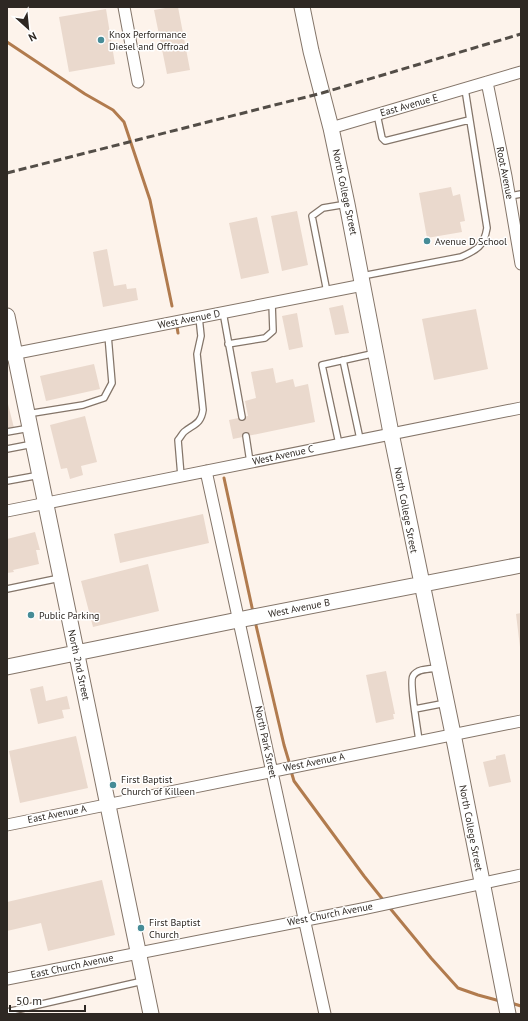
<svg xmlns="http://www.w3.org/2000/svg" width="528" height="1021" viewBox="0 0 528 1021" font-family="'PT Sans',sans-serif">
	<rect width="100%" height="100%" fill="#fdf3eb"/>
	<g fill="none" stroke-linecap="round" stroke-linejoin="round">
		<path stroke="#b17b4e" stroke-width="3" d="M7,42L85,94L113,110L124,122L150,200L172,306
			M177,327L178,333
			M224,478L253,612
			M255,621L284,745L290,765
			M291,771L294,781L364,876L384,901
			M389,907L431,958L458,988L478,995L500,1001
			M511,1003L521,1006"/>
	</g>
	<path fill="#ead9cd" d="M171,7H178L190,70L167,74L154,10Z
		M106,9L115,64L69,72L59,17Z
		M451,187L453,196L460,194L465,221L460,222L462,232L427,238L419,193Z
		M297,211L308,265L282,271L271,216Z
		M257,217L269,273L241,279L229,223Z
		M107,249L114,286L126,284L127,289L136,288L138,300L103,307L93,252Z
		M343,305L349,333L335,335L329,308Z
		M476,309L488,369L434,380L422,319Z
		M297,313L303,347L289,350L282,316Z
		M94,364L100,389L46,401L40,376Z
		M273,368L276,383L293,379L295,387L308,384L315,422L233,439L229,420L248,416L245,401L256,398L251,372Z
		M7,400L14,428L7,429Z
		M85,416L97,462L81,466L83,475L70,479L67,468L61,469L50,425Z
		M203,514L209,543L120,563L114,534Z
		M35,532L40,550H36L39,564L13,570L14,572L7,573V539Z
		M148,564L159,611L93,627L81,581Z
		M521,613V647H520L516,614Z
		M386,671L395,714H393L394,719L376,723L366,675Z
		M43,686L46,701L67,696L70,709L62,710L64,718L38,724L30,689Z
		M76,736L88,788L20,803L9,751Z
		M505,754L511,782L489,787L483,762L496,759V756Z
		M102,880L115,935L48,951L41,923L7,931V902Z"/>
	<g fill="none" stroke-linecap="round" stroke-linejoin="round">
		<g stroke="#847569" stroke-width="8">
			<path id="lane" d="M377,114L382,138L385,141L469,120
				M510,196L521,194
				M362,276L461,257C477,250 484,246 487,228L465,89
				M327,292L312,216L323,208L347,204
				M223,312L242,417
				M228,344L265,338L273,331L272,303
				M343,360L360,439
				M27,414L83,405L104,398L112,383L108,335
				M7,432L30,428
				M246,436L250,462
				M339,444L322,365L376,353
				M7,449L33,444
				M181,476L178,440C180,438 182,434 184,432C194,424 201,424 203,410L197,354L201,336L199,317
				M7,481L40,475
				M7,589L60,578
				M415,709L446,703
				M419,741C418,731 409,682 413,676C417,668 431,669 439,668
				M7,1012L143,981"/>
		</g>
		<g stroke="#847569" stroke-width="13">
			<path id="street" d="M124,7L138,82
				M487,82L506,176L521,264
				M331,128L521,72
				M7,355L363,285
				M206,471L325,1014
				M7,511L521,408
				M7,825L521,721
				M7,979L362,909L521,875"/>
		</g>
		<g stroke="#847569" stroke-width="17">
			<path id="secondary" d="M302,7L311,51L331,128L347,204L391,433L453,734L508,1014
				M7,316L151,1014
				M7,667L238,620L521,565"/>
		</g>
		<use href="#lane" stroke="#fff" stroke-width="5.5"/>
		<use href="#street" stroke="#fff" stroke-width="11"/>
		<use href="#secondary" stroke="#fff" stroke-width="15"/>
		<path stroke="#534d47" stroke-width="3" stroke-dasharray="8 4" stroke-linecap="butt" d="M7,173L322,93L521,34"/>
	</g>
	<g fill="#468c97" stroke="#fff" stroke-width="1.5">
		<circle cx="101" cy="40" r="4"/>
		<circle cx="427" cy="241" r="4"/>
		<circle cx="31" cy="615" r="4"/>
		<circle cx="113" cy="785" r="4"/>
		<circle cx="141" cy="928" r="4"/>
	</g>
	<g text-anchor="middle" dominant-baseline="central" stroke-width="3" stroke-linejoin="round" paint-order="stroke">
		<g font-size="10" fill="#2e2823" stroke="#fff" text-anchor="start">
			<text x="109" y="34">Knox Performance<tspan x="109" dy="12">Diesel and Offroad</tspan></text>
			<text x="435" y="241">Avenue D School</text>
			<text x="39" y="615">Public Parking</text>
			<text x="121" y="779">First Baptist<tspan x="121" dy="12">Church of Killeen</tspan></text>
			<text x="149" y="922">First Baptist<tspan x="149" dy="12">Church</tspan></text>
		</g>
		<g font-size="10" fill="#2e2823" stroke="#fff">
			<text transform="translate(409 105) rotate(-16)">East Avenue E</text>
			<text transform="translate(505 173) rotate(79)">Root Avenue</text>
			<text transform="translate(345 192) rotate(78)">North College Street</text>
			<text transform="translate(189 319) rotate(-11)">West Avenue D</text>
			<text transform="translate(283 455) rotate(-12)">West Avenue C</text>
			<text transform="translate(406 510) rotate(79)">North College Street</text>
			<text transform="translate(299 608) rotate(-11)">West Avenue B</text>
			<text transform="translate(79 665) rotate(78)">North 2nd Street</text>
			<text transform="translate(266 742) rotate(78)">North Park Street</text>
			<text transform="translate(314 762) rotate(-11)">West Avenue A</text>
			<text transform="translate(57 814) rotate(-11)">East Avenue A</text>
			<text transform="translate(471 828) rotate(79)">North College Street</text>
			<text transform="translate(330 914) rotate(-11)">West Church Avenue</text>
			<text transform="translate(72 966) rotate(-12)">East Church Avenue</text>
		</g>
	</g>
	<rect width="528" height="1021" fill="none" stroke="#2e2823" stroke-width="16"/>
	<g transform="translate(28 28) rotate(153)" stroke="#ffffff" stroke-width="3" paint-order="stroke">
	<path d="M0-3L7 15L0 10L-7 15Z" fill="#2e2823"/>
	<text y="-6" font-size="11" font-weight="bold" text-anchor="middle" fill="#2e2823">N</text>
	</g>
	<path d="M10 1005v6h75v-6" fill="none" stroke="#2e2823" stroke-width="2"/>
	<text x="16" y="1005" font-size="12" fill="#2e2823" stroke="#ffffff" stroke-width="3" paint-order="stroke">50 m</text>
</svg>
